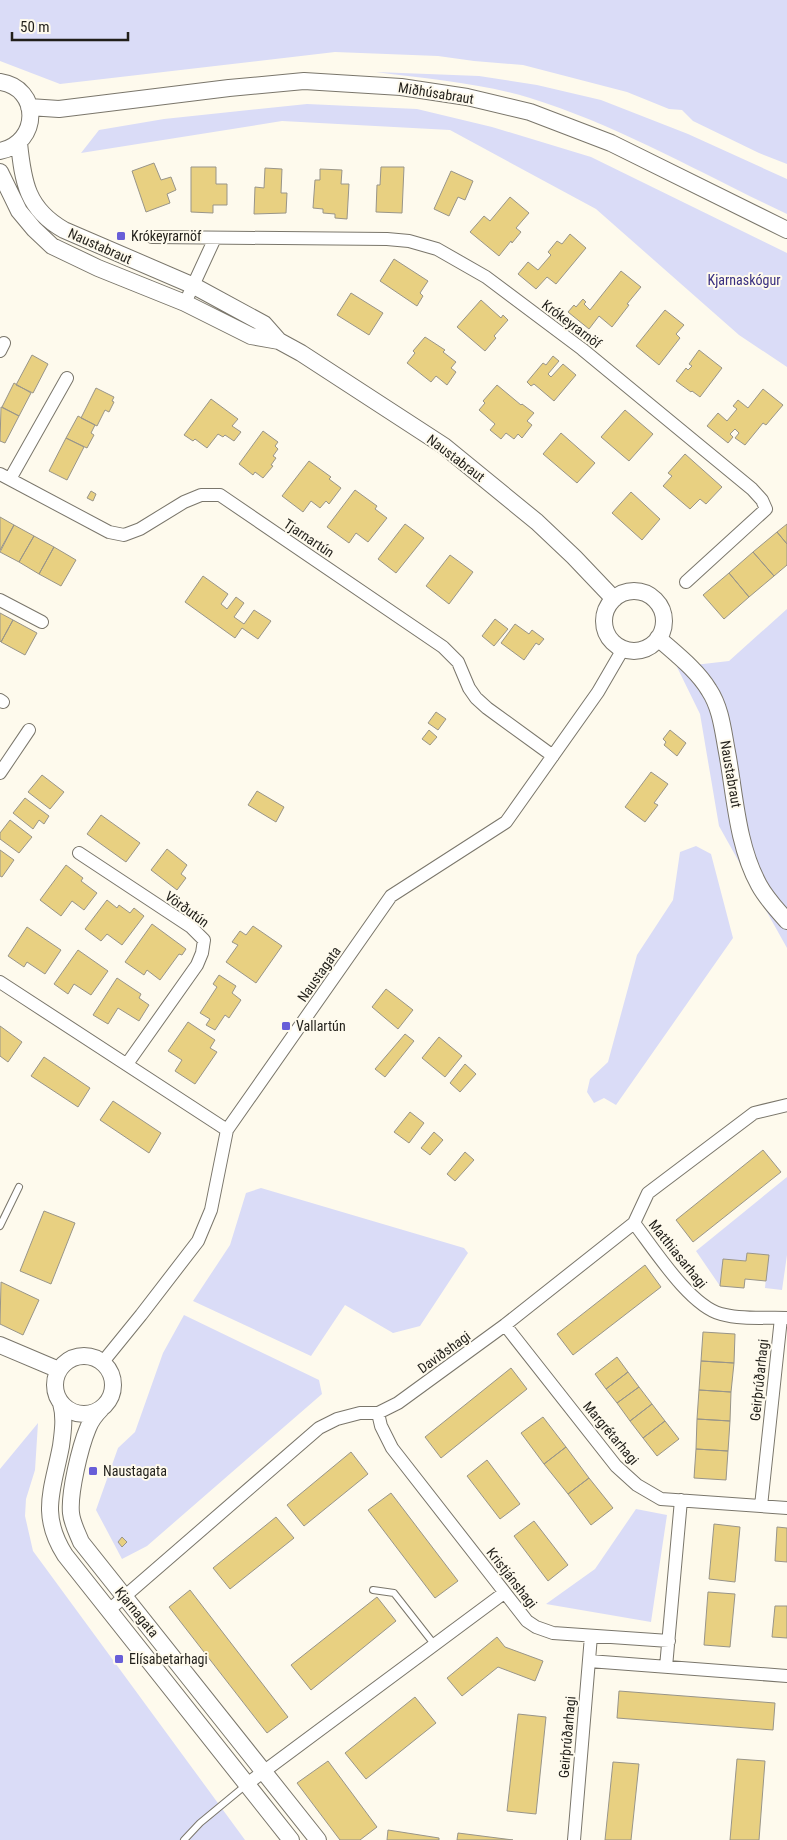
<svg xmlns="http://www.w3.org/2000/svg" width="787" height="1840" viewBox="0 0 787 1840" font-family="'Roboto Condensed',sans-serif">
	<rect width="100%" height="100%" fill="#fefaed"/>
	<path fill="#dadcf7" d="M0,0H787V164L759,153L693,121L682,110L669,109L627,92L523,65L474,61L438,56L335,52L60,84L0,61Z
		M376,72L479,76L537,85L601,100L688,134L787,179V214C702,174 620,126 530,98C481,83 428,79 376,72Z
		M307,104L417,109L492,127L591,157L787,253V367L739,335L596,209L450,130L282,121L81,153L99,130L164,119Z
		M787,609V948L719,826L700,714L677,667L729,661Z
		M696,846L711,854L733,938L616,1105L604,1098L594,1103L587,1092L590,1079L608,1062L637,955L673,900L680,852Z
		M787,1177V1255L782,1290L765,1288L768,1255L747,1253L746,1261L723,1259L720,1286L696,1251Z
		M261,1188L464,1248L468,1253L420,1326L393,1333L345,1305L311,1356L193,1301L230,1245L246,1193Z
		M184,1315L319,1380L322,1394L147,1546L122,1559L96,1510L118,1448L135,1432L163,1353Z
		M38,1423L35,1470L26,1499L25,1516L33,1551L245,1840H0V1469Z
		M636,1509L667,1515L651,1622L546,1604L595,1569Z"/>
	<path fill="#e8d081" stroke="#999589" d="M154,163L161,180L171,177L176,190L167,194L170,203L146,212L132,171Z
		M191,167H216V184H227V205H213V213L191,212Z
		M381,167H404L402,213L376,212L377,185H380Z
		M265,168L282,169L281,193H287L286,213L254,214L255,187L264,188Z
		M320,169L342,170L341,184H349L347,219L335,218V214L323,213V209L313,208L315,180H320Z
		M451,171L473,181L465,200L458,197L449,216L434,209Z
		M510,197L529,213L516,228L521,232L512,243L511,241L499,256L470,232L484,216L490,221Z
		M570,234L586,248L556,284L547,277L536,289L518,274L528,262L538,270L551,255L548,252L557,241L562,244Z
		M394,259L428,281L420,293L423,296L417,306L380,281Z
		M621,271L641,287L627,304L629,305L612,327L599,316L589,329L568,312L574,305L576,307L583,299L586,302L584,304L590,310Z
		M351,293L383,313L369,335L337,315Z
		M481,300L501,318L503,315L508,320L494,336L496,338L485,351L457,327Z
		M665,310L684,325L676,334L680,338L659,365L636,346Z
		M425,337L445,350L443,352L456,362L451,368L456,372L447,385L436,376L431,382L407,363L415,353L413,351Z
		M699,350L722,368L700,397L692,391L691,392L676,381L686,368L688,370L692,366L689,364Z
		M32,355L48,364L33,393L16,385Z
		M553,356L559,361L548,374L551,377L563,364L576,375L554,401L534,384L531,386L527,382L543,363L546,365Z
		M14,383L31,393L19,416L2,407Z
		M497,385L521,405L522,404L534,413L527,421L532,425L522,438L518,434L514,439L506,433L501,439L490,430L495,424L479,410L485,403L483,401Z
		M96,388L114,397L112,401L114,402L109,412L105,410L97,426L81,418Z
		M763,389L783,405L766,425L763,423L745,445L735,438L739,433L735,429L730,434L733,437L728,443L707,426L718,413L727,421L737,409L733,406L738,400L748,408Z
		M211,399L238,419L232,426L241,432L234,441L225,435L223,437L218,434L207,448L195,439L193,441L184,435Z
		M1,407L19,416L5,443L0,441Z
		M625,410L653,434L629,461L601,437Z
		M78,416L95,425L91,433L94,435L87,448L66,438Z
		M263,431L278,442L275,446L278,449L273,456L276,458L271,465L273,466L263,478L255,472L253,475L239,464Z
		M561,433L595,463L577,483L543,454Z
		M66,438L84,447L67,480L49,471Z
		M685,454L722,487L706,504L700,499L690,509L663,486L672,476L668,473Z
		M309,461L331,477L329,479L341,488L329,504L326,501L320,508L311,501L303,512L282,496Z
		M355,490L377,506L375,509L387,518L368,542L356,533L349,543L327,527Z
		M91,491L96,494L93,501L87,498Z
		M631,492L660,519L642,540L612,513Z
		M0,517L14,525L0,550Z
		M405,524L424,538L396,573L378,559Z
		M787,524V544L777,532Z
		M14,525L34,536L19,562L0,552Z
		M777,532L787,544V565L774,576L753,552Z
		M34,536L54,547L39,574L19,562Z
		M54,547L76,560L61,586L39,574Z
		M753,552L774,576L749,597L729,573Z
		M450,555L473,572L449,604L426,586Z
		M729,573L749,597L724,619L703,595Z
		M203,576L228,594L221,604L227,609L236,597L244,603L234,617L244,624L254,610L271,621L258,639L242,628L235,638L185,602Z
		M0,613L13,620L1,642L0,641Z
		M495,619L508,629L494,646L482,636Z
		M13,620L37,633L25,655L1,642Z
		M515,624L529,634L532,630L544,639L539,645L536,643L524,660L501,643Z
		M436,712L446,719L438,730L428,723Z
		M429,730L437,737L430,745L422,739Z
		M670,730L686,743L677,756L664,745L666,742L663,739Z
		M651,772L668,784L654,803L658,805L645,822L625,807Z
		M42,775L64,792L50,809L28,792Z
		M257,791L284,807L276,822L248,805Z
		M25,798L49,816L44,824L39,820L33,829L13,813Z
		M101,815L140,843L126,862L87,834Z
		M10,820L32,837L19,853L0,839V833Z
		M167,849L187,865L181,874L186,878L177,890L151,870Z
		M0,850L14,860L2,877L0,876Z
		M66,865L83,878L81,881L97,893L84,910L72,901L61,916L40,900Z
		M107,900L117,908L119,905L130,913L134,908L144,916L122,945L107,934L101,941L85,929Z
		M152,924L186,949L182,955L179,954L160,980L147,970L144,975L125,962Z
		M253,926L282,946L256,983L226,962L238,945L232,942L240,931L246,935Z
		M27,927L61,950L45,974L27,962L24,967L8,956Z
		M78,950L108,971L91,995L74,984L68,994L54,984Z
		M219,975L236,986L232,993L241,1000L229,1018L225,1015L215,1030L206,1025L210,1019L200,1013L217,987L213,984Z
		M117,978L141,994L139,998L149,1005L139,1021L118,1008L108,1024L93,1015Z
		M386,989L413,1010L398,1029L372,1007Z
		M188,1022L215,1040L210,1048L217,1052L195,1084L175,1071L182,1060L168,1051Z
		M0,1026L22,1042L8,1062L0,1056Z
		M405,1034L414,1041L385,1077L375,1069Z
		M439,1037L462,1056L445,1077L422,1058Z
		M44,1057L90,1088L78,1107L31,1076Z
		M465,1064L476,1074L460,1092L450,1083Z
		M113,1101L161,1133L149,1153L100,1120Z
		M410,1112L424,1123L409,1143L394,1132Z
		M434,1132L443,1140L430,1155L421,1148Z
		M763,1150L781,1172L693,1242L676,1220Z
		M465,1152L474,1160L455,1181L447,1174Z
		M44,1211L75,1223L51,1284L20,1271Z
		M747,1253L769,1255L766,1281L745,1279L744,1288L720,1286L723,1259L746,1261Z
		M645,1265L661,1287L573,1355L557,1334Z
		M1,1282L39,1300L23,1335L0,1324Z
		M703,1332L735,1334L734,1363L701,1361Z
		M617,1357L628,1372L606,1389L595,1374Z
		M701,1361L734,1363L731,1392L699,1390Z
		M511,1368L527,1389L441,1458L425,1437Z
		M628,1372L639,1387L617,1403L606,1389Z
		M639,1387L652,1404L630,1421L617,1403Z
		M699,1390L731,1392L730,1421L697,1419Z
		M652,1404L665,1421L643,1438L630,1421Z
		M543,1417L566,1447L544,1464L521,1433Z
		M697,1419L730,1421L728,1451L696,1449Z
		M665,1421L679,1439L657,1456L643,1438Z
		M566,1447L589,1478L568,1494L544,1464Z
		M696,1449L728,1451L726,1480L694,1478Z
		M351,1452L368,1474L304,1526L287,1505Z
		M487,1460L520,1504L500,1519L467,1476Z
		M589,1478L613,1508L591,1525L568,1494Z
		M391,1493L458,1581L435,1598L368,1510Z
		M276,1517L294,1538L230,1589L213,1568Z
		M534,1521L568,1565L548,1581L514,1536Z
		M714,1524L740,1527L735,1582L709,1579Z
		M777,1527L787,1528V1562L775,1561Z
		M122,1537L127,1542L122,1547L118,1542Z
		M190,1590L288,1717L267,1733L169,1607Z
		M708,1592L735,1594L730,1647L704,1645Z
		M377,1597L396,1621L311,1690L291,1665Z
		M775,1606H787V1638L772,1637Z
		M497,1637L505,1647L543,1661L535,1681L498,1667L462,1696L447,1678Z
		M619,1691L775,1703L773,1730L617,1718Z
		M415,1697L436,1723L366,1779L345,1753Z
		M518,1714L546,1717L536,1814L507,1811Z
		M737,1759L765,1761L759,1840H730Z
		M328,1761L377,1827L360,1840H340L297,1783Z
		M613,1762L639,1764L631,1840H605Z
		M388,1830L439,1838V1840H387Z
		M458,1833L513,1840H457Z"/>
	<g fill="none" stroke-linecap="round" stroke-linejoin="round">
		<g stroke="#7a766b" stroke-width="8">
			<path id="service" d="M0,1226L19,1187
				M373,1590L394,1593L434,1644
				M184,1840L200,1823L246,1785"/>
		</g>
		<g stroke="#7a766b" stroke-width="14">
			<path id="minor" d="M152,237L387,239L409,241L437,249L486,277L582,349L752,489L762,500L766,509L686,582
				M185,303L215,238
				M0,351L4,343
				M0,474L109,532L124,535L140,529L184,502L201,495H220L443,647L458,662L469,688L476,698L487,708L553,756
				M10,479L67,378
				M0,600L42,622
				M0,700L3,702
				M0,773L29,730
				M79,853L191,927L204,940L202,953L197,965L127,1064
				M0,982L227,1130
				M634,1223C654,1249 690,1306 721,1314C742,1320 766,1317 787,1318
				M505,1325L616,1466L637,1485L661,1499L787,1508
				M102,1363L141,1315L198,1241L211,1210L227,1130L391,896L506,822L598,692L623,649
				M378,1413L381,1426L392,1448L527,1621L536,1627L553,1633L669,1641
				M761,1506L781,1318
				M109,1610L319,1428L337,1419L360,1413H378L398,1403L505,1325L634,1223L648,1193L754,1113L787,1105
				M589,1661L787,1676
				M666,1667L681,1500
				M247,1784L504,1593
				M574,1840L591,1636"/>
		</g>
		<g stroke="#7a766b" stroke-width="18">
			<path id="tertiary" d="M0,82C41,88 40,143 0,151
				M29,107L59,109L229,88L304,81L401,87L467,97L530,112L611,143L787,230
				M19,143C23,182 27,209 64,230L194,286L264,324L279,341L301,353L444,446L537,522L574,557L614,599
				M0,172L19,211L34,229L52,246L98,268L185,303L251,336L279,341
				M604 621a30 30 0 1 1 60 0a30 30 0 1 1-60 0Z
				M658,638C676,654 697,670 709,690C721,708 723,731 727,752C735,795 737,845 759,885C766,898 777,910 787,921
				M0,1345L59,1370
				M55 1385a29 29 0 1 1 58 0a29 29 0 1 1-58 0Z
				M61,1403C65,1417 63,1431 61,1446C53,1489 39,1514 65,1555L291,1840
				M101,1409C96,1414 91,1420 88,1428C80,1447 69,1493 71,1513C72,1523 77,1532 81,1542L318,1840"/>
		</g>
		<use href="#service" stroke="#fff" stroke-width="6"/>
		<use href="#minor" stroke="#fff" stroke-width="12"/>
		<use href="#tertiary" stroke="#fff" stroke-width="16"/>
	</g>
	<g fill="#685ed8" stroke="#fefaed" stroke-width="2">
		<rect x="116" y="231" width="10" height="10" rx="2.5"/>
		<rect x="281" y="1021" width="10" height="10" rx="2.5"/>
		<rect x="88" y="1466" width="10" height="10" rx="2.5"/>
		<rect x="114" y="1654" width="10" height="10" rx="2.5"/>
	</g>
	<g text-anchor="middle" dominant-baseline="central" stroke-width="4" stroke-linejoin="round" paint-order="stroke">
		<g font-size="14" fill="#211f1a" stroke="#fefaed">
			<text transform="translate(436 93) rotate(9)">Miðhúsabraut</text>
			<text transform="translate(100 246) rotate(24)">Naustabraut</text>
			<text transform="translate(572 324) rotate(37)">Krókeyrarnöf</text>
			<text transform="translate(456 458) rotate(37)">Naustabraut</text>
			<text transform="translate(309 538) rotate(34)">Tjarnartún</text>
			<text transform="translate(731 774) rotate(80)">Naustabraut</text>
			<text transform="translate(187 909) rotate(36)">Vörðutún</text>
			<text transform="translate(319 974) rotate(-55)">Naustagata</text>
			<text transform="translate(678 1254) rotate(51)">Matthiasarhagi</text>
			<text transform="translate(444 1352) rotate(-36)">Daviðshagi</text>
			<text transform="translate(759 1380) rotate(-84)">Geirþrúðarhagi</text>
			<text transform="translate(611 1433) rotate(50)">Margrétarhagi</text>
			<text transform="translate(512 1578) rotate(52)">Kristjánshagi</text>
			<text transform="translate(137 1612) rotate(51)">Kjarnagata</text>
			<text transform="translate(567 1737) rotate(-85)">Geirþrúðarhagi</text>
		</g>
		<g font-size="14" fill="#211f1a" stroke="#fefaed" text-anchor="start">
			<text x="131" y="236">Krókeyrarnöf</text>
			<text x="296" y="1026">Vallartún</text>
			<text x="103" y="1471">Naustagata</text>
			<text x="129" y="1659">Elísabetarhagi</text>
		</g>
		<g font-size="14" fill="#382e80" stroke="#fefaed">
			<text x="744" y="280">Kjarnaskógur</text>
		</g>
	</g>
	<path d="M12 32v8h116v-8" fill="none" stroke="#211f1a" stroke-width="2.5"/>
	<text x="20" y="32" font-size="15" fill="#211f1a" stroke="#fefaed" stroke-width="4" paint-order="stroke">50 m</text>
</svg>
